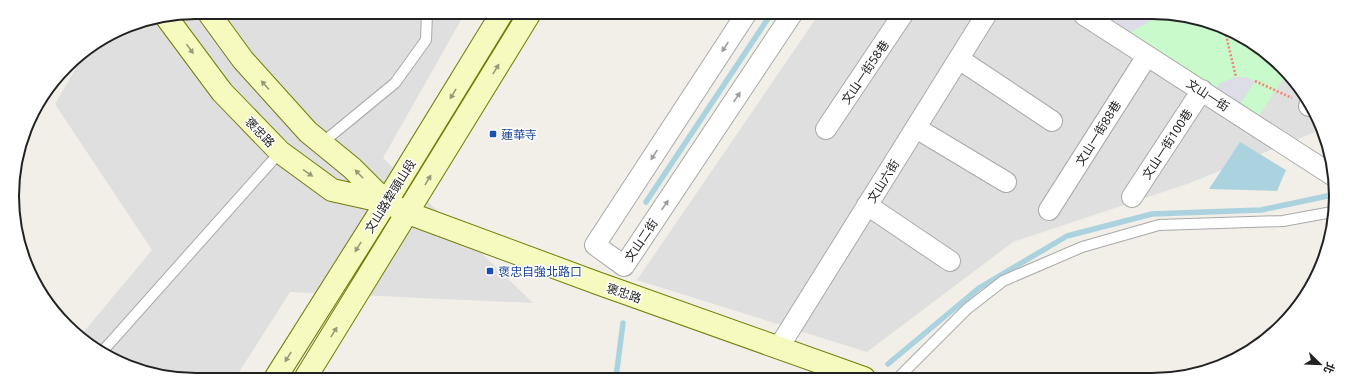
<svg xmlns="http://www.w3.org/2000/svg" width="1348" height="392" viewBox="0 0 1348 392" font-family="'Noto Sans','Noto Sans TC',sans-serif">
	<rect width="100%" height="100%" fill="#f2efe9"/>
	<path fill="#e0dfdf" d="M196,12L465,13L383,158L533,303L290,292L236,377H160L104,355L81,335L152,250L55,104L86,51L126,26Z
		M819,14L1188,15L1254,43L1305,94L1320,130L1190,183L1013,242L867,352L637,280Z"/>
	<path fill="#c8facc" d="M1098,15H1188L1254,43L1286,74L1258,117Z"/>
	<path fill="#dddde8" d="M1099,15H1162L1128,34Z
		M1236,77H1246L1255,81L1239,106L1215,90L1220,83Z"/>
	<path fill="#aad3df" d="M1240,142L1286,170L1277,191L1209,189Z"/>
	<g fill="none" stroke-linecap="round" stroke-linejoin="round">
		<path stroke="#aad3df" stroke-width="5.5" d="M646,202L771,14
			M888,364L979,288L1067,236L1152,214L1261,210L1332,195
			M616,377L623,323"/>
		<g stroke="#a9a9a9" stroke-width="12">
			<path id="service" d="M322,143L395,83L426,40L427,13
				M101,353L280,152
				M898,378L967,309L1003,281L1082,247L1159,225L1283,221L1332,212"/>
		</g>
		<g stroke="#a9a9a9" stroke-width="22">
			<path id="minor" d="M746,14L595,245L624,266L792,14
				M1084,15L1332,175
				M959,59L1052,121
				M1309,106L1310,105
				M916,128L1006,182
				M826,129L903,14
				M1132,197L1202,90
				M867,205L950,261
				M1049,210L1147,56
				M779,347L986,15"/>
		</g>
		<g stroke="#707d05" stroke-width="24">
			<path id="secondary" d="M208,12L243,60L308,132L352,168L386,202
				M167,18L222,92L280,152L332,190L386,202L408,213L597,283L864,378
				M276,377L377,217L502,13
				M306,377L530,13"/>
		</g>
		<path stroke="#fa8072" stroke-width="2.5" stroke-dasharray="2 2" stroke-linecap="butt" d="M1225,31L1236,77
			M1255,81L1292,98"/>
		<use href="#service" stroke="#fff" stroke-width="10"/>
		<use href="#minor" stroke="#fff" stroke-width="20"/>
		<use href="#secondary" stroke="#f7fabf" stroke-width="22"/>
	</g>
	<defs><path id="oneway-solid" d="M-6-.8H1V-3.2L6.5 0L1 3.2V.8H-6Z"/></defs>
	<g fill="#9c9c9c">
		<use href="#oneway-solid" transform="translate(725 47) rotate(123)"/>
		<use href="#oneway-solid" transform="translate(737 97) rotate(-56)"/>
		<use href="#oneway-solid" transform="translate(654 155) rotate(123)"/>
		<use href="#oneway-solid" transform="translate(665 205) rotate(-56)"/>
	</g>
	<g fill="#979978">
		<use href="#oneway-solid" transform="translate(190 49) rotate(54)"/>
		<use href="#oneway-solid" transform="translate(496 69) rotate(-59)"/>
		<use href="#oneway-solid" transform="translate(265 85) rotate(-132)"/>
		<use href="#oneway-solid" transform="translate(453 94) rotate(121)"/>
		<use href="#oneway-solid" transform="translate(308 173) rotate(35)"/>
		<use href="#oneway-solid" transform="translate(359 174) rotate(-134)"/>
		<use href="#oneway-solid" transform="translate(428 180) rotate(-59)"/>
		<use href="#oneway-solid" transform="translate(358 247) rotate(122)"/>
		<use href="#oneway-solid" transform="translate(334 332) rotate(-58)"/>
		<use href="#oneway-solid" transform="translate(288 357) rotate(122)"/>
	</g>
	<g fill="#1a4fb4" stroke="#fff" stroke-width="1.5">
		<rect x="489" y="130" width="8" height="8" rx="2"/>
		<rect x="486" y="267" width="8" height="8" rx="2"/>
	</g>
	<g text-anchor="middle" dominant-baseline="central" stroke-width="3" stroke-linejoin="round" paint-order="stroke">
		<g font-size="12" fill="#222" stroke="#fff">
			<text transform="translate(865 72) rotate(-56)">文山一街58巷</text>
			<text transform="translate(1208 95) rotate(33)">文山一街</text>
			<text transform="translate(260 132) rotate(46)">褒忠路</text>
			<text transform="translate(1098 133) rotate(-58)">文山一街88巷</text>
			<text transform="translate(1167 144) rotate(-57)">文山一街100巷</text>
			<text transform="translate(883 181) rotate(-58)">文山六街</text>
			<text transform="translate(390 196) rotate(-58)">文山路犂頭山段</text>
			<text transform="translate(641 240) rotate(-56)">文山二街</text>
			<text transform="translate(624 293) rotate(19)">褒忠路</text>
		</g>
		<g font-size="12" fill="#164399" stroke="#fff" text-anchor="start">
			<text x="501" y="134">蓮華寺</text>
			<text x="498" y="271">褒忠自強北路口</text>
		</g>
	</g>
	<path d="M0 0H1348V392H0ZM196 19H1152A177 177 0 0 1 1329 196V196A177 177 0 0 1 1152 373H196A177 177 0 0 1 19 196V196A177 177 0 0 1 196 19Z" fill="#fff" fill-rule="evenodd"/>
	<path fill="none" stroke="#222" stroke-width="2" d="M196 19H1152A177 177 0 0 1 1329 196V196A177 177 0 0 1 1152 373H196A177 177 0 0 1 19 196V196A177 177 0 0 1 196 19Z"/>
	<g transform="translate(1320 364) rotate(113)" stroke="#ffffff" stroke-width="3" paint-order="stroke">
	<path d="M0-3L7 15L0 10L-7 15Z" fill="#222222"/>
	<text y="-6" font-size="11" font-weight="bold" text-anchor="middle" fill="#222222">北</text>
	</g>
</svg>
